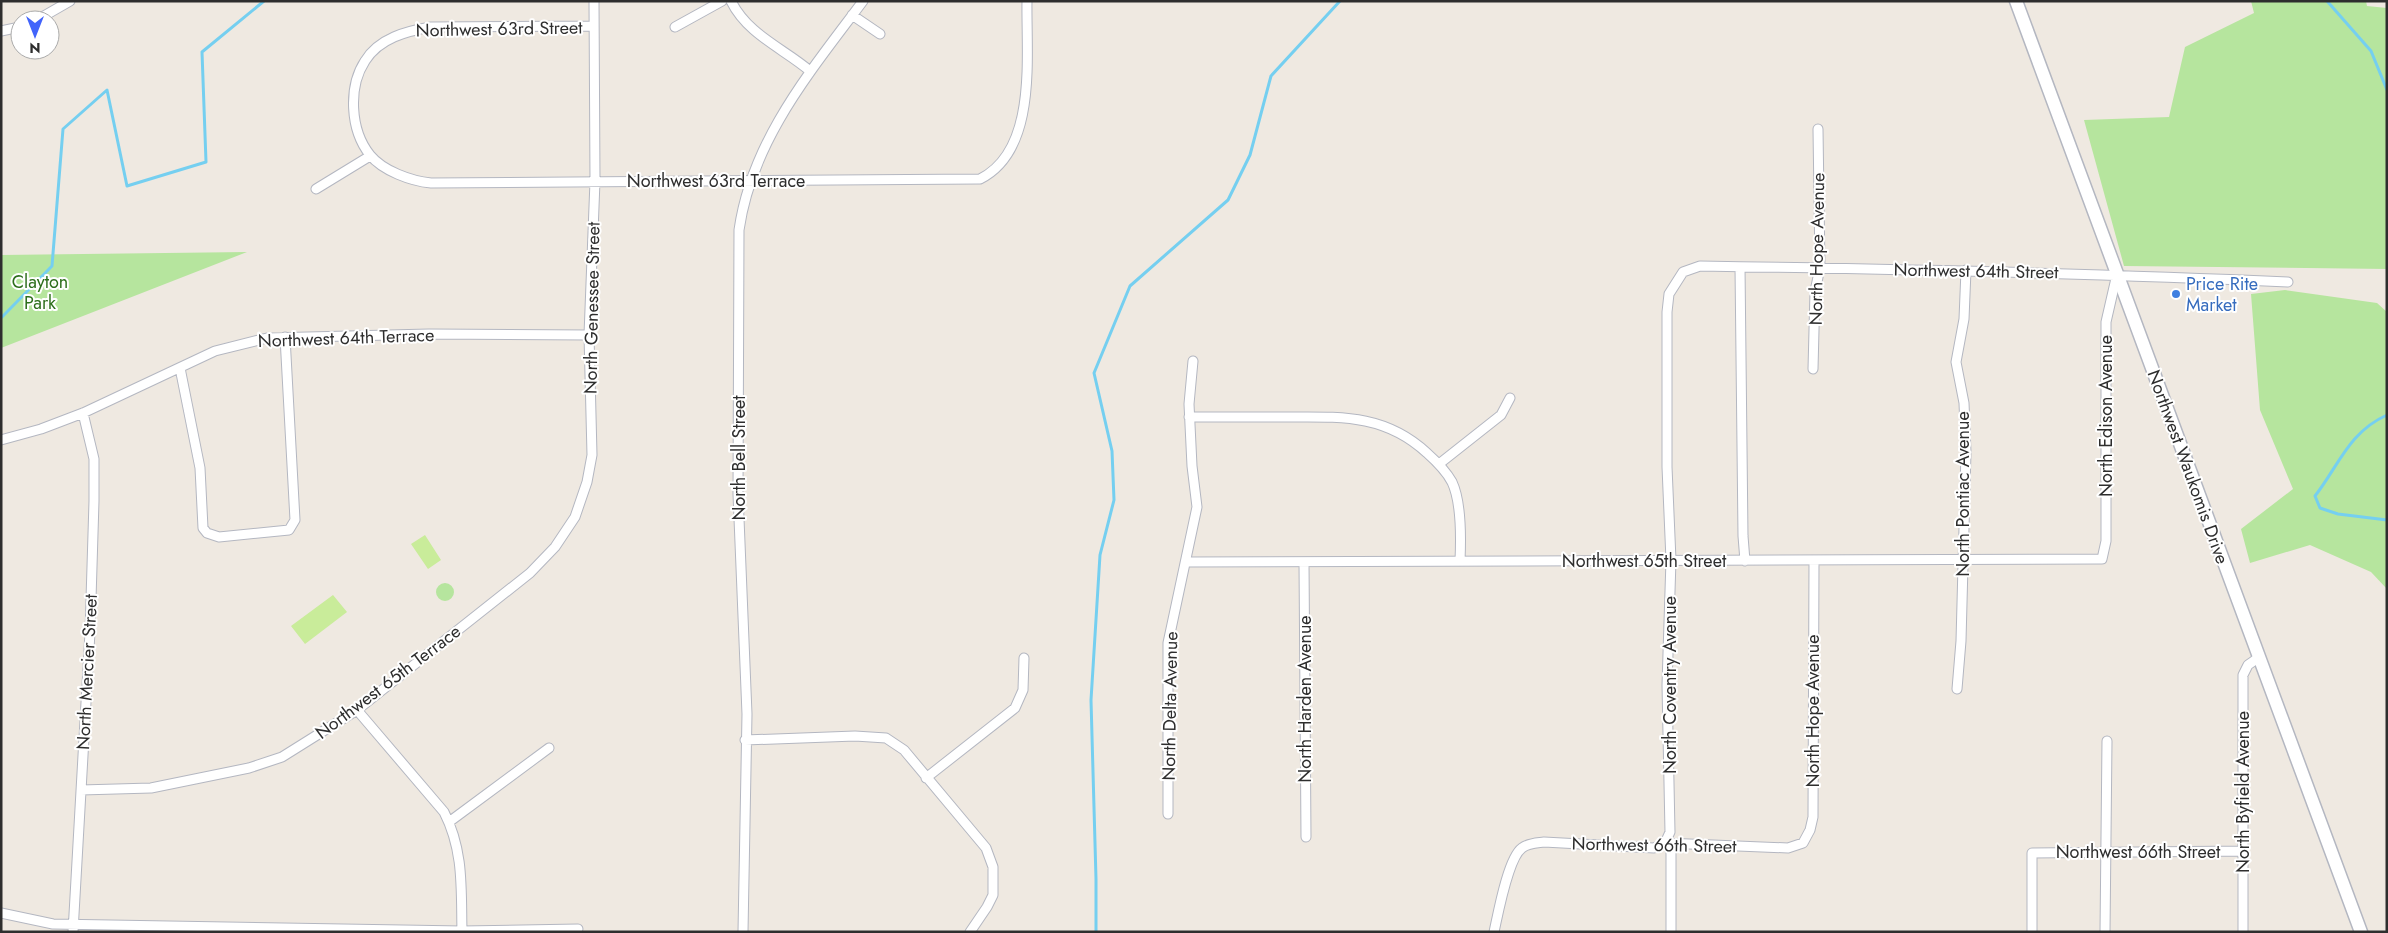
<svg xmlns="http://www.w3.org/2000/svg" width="2388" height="933" viewBox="0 0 2388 933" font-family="Jost,sans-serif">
	<rect width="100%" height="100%" fill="#efe9e1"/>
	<path fill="#b6e59e" d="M2251,1H2366L2367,6L2387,8V269L2124,266L2084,120L2169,117L2185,47L2254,13Z
		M247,252L1,348V255Z
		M2285,290L2377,303L2387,312V589L2371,572L2310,545L2250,563L2241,529L2293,489L2260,410L2251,294Z
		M436 592a9 9 0 1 1 18 0a9 9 0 1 1-18 0Z"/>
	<path fill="#c9ec9a" d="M425,535L441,560L428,569L411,544Z
		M333,595L347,612L305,644L291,626Z"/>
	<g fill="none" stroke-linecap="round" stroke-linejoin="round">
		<path stroke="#75cff0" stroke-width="3" d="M2327,1L2371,51L2387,90
			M1,318L52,266L63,129L107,90L127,186L206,162L202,52L264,1
			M2387,415C2349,432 2339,465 2315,496L2320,508L2338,514L2387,520
			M1096,932V879L1091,700L1100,555L1114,500L1112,451L1094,373L1130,286L1228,200L1250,155L1271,76L1340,1"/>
		<g stroke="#b4b7c1" stroke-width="11">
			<path id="street" d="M731,1C748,35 783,48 810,71
				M852,15L880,34
				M37,20L70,1
				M594,26L431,27C407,31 379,38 365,61C348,87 350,130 370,155C383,171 411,181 431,183L980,179C1038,150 1026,56 1027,1
				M675,27L722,1
				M1,31L20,27
				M316,189L370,156
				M1740,267L1743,536L1745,561
				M180,368L200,468L203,528L207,533L219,537L289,530L295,520L285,337
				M1813,369L1815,291L1820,268L1818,129
				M1189,417C1221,417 1253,417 1284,417C1338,417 1384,413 1427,453C1436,461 1446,471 1452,482C1461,501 1461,539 1460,561
				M1,440L41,429L83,413L215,351L267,338L429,334L589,335
				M1439,464L1501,415L1510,398
				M1186,562L2102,559L2106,541V322L2117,274
				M1304,562L1306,837
				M1957,689L1961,641L1966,452L1964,403L1956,362L1964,319L1966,270
				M357,710L444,812C464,851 461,889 462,932
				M745,740L855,736L886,738L904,750L986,848L993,867V895L987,907L970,932
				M926,778L1015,708L1023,690L1024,658
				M81,790L151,788L249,768L282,757L357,710L530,573L555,547L575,517L587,482L592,455L589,335L595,181L594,1
				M1168,814V643L1197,507L1192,466L1189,404L1193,361
				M449,822L549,748
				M1,913L53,924L462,931L578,929
				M73,932L90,632L94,501V459L83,413
				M743,932L747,714L738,494L739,230C752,140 810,72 863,1
				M1494,932C1498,914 1508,858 1522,848C1528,843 1537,843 1544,842L1654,848L1665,843L1788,848L1803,843L1810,830L1813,817L1814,561
				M1671,932V851L1665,843L1670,832L1667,685L1671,560L1667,467V312L1669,294L1683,272L1700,266C1896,269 2092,273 2288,282
				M2032,932V853L2243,851
				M2105,932L2107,741
				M2243,932V675L2248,665L2258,658"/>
		</g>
		<g stroke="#b4b7c1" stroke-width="15">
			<path id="secondary" d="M2016,1L2361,932"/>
		</g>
		<use href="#street" stroke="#fff" stroke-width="9"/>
		<use href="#secondary" stroke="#fff" stroke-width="12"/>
	</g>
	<circle fill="#3f7fe0" stroke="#fff" stroke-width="2" cx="2176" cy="294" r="5"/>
	<g text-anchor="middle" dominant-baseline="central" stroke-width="4" stroke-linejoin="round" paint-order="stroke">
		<g font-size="18" fill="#2e2e2e" stroke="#fff">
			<text transform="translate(499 29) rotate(-1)">Northwest 63rd Street</text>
			<text x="716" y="181">Northwest 63rd Terrace</text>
			<text transform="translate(1817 249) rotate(-89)">North Hope Avenue</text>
			<text transform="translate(1976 271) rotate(1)">Northwest 64th Street</text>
			<text transform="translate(592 308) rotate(-89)">North Genessee Street</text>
			<text transform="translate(346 338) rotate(-2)">Northwest 64th Terrace</text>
			<text transform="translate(2106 416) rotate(-90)">North Edison Avenue</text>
			<text transform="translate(739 458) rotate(-90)">North Bell Street</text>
			<text transform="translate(2188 467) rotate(70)">Northwest Waukomis Drive</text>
			<text transform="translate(1963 494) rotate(-90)">North Pontiac Avenue</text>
			<text x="1644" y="561">Northwest 65th Street</text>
			<text transform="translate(87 672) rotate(-87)">North Mercier Street</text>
			<text transform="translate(388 682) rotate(-37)">Northwest 65th Terrace</text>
			<text transform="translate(1670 685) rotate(-90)">North Coventry Avenue</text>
			<text transform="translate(1305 699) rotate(-90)">North Harden Avenue</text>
			<text transform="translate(1170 706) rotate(-89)">North Delta Avenue</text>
			<text transform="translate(1813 711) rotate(-90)">North Hope Avenue</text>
			<text transform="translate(2243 792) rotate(-90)">North Byfield Avenue</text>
			<text transform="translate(1654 845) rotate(1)">Northwest 66th Street</text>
			<text x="2138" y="852">Northwest 66th Street</text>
		</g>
		<g font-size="18" fill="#2c6e1b" stroke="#fff">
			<text x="40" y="282">Clayton<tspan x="40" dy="21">Park</tspan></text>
		</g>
		<g font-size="18" fill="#366cbe" stroke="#fff" text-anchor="start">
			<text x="2186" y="284">Price Rite<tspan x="2186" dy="21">Market</tspan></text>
		</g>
	</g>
	<rect width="2388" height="933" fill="none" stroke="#2e2e2e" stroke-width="5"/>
	<g transform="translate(35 35) rotate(180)"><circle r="24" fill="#ffffff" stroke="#ababab"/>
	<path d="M0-4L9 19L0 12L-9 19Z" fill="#4264fb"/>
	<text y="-8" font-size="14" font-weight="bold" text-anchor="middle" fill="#2e2e2e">N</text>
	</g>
</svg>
